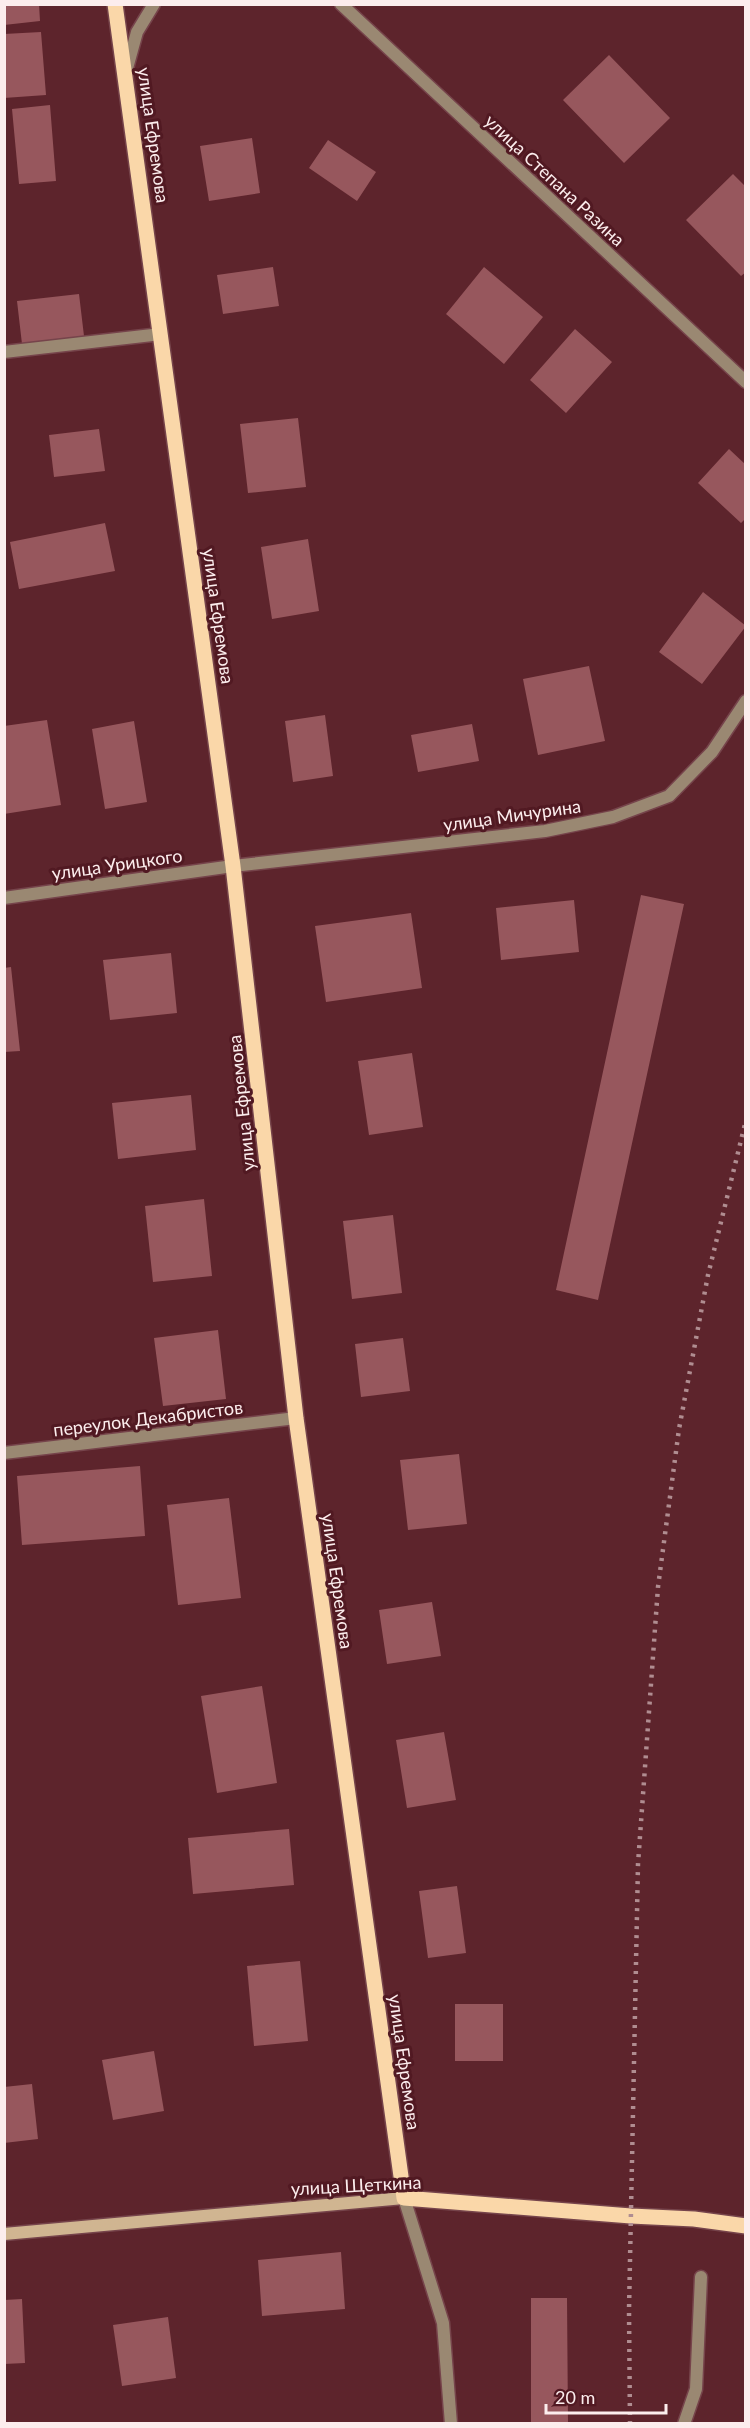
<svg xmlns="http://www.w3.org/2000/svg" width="750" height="2428" viewBox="0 0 750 2428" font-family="Lato,sans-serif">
	<rect width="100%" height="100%" fill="#5d242c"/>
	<path fill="#97575d" d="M4,4H39L40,21L4,25Z
		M41,32L46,95L4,98V34Z
		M609,55L670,118L624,163L563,100Z
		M50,105L56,181L19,184L12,109Z
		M252,138L260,193L209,201L200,146Z
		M328,140L376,172L357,201L309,168Z
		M733,174L746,187V272L741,276L686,220Z
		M273,267L279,306L223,314L217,275Z
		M484,267L543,317L504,364L446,314Z
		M79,294L84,336L22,344L17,301Z
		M575,329L612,362L566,413L530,380Z
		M298,418L306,487L248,493L240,424Z
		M99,429L105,471L54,477L49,435Z
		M729,449L746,465V518L741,523L698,483Z
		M105,523L115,571L19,589L10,542Z
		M308,539L319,611L272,619L261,547Z
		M703,592L746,626L702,684L659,652Z
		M589,666L605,741L538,755L523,679Z
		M325,715L333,776L293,782L285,721Z
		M47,720L61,805L4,814V726Z
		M134,721L147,802L105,809L92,729Z
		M472,724L479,761L418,772L411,735Z
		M641,895L684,904L598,1300L556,1290Z
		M574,900L579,952L501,960L496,908Z
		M411,913L422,988L326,1002L315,926Z
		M171,953L177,1013L110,1020L103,960Z
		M11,967L20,1051L4,1052V968Z
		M412,1053L423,1127L369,1135L358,1061Z
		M191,1095L196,1150L118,1159L112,1103Z
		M204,1199L212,1276L153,1282L145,1206Z
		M393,1215L402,1293L352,1299L343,1221Z
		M218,1330L226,1399L163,1406L154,1338Z
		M403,1338L410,1391L361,1397L355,1344Z
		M459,1454L467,1524L408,1530L400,1460Z
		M140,1466L145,1536L22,1545L17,1476Z
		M229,1498L241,1598L178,1605L167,1505Z
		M432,1602L441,1656L387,1664L379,1610Z
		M262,1686L277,1783L217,1793L201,1696Z
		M444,1732L456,1800L407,1808L396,1740Z
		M289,1829L294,1885L193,1894L188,1838Z
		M457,1886L466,1953L428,1958L419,1891Z
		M300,1961L308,2041L254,2046L247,1966Z
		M455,2004H503V2061H455Z
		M154,2051L164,2111L113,2120L102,2060Z
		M32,2084L38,2139L4,2143V2087Z
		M341,2252L345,2309L262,2316L258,2260Z
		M531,2298H567L568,2424H531Z
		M22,2299L25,2363L4,2364V2300Z
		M168,2317L176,2378L122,2386L113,2325Z"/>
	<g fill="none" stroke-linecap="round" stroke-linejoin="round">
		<g stroke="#76444b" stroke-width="15">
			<path id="lane" d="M4,352L161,334
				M4,1453L296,1418
				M684,2424L696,2389L701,2277"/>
		</g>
		<g stroke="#76444b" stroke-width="15">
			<path id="street" d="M341,4L746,382
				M126,72L137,32L154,4
				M4,898L233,866L545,831L613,817L669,796L712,752L746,701
				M404,2198L443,2323L451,2424"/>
		</g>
		<g stroke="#76444b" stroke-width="15">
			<path id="secondary" d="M4,2234L404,2198"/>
		</g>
		<g stroke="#76444b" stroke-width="18">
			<path id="primary" d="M115,4L233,866L296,1418L404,2198L631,2216L694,2219L746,2226"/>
		</g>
		<use href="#lane" stroke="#9a8872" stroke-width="12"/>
		<use href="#street" stroke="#9a8872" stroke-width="12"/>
		<use href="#secondary" stroke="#d0b591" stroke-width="12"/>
		<use href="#primary" stroke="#fad7a9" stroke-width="15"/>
		<path stroke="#b08d91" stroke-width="4.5" stroke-dasharray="3 6" stroke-linecap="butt" d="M630,2424L629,2310L638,1864L658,1587L679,1429L708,1275L746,1120"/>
	</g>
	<g text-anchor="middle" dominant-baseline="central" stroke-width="6" stroke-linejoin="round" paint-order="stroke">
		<g font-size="18" fill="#fceded" stroke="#511922">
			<text transform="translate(154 135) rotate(82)">улица Ефремова</text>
			<text transform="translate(555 180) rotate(43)">улица Степана Разина</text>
			<text transform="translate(219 616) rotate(82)">улица Ефремова</text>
			<text transform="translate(512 815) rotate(-8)">улица Мичурина</text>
			<text transform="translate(117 864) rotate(-8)">улица Урицкого</text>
			<text transform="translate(241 1103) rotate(-96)">улица Ефремова</text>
			<text transform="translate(148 1418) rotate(-7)">переулок Декабристов</text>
			<text transform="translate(338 1581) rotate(82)">улица Ефремова</text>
			<text transform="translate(405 2062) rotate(82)">улица Ефремова</text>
			<text transform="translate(356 2185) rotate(-3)">улица Щеткина</text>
		</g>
	</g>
	<rect width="750" height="2428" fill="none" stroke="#fceded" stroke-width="12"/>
	<path d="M546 2404v9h120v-9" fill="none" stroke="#fceded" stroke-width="3"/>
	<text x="555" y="2404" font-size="18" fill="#fceded" stroke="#511922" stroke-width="4.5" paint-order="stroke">20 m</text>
</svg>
